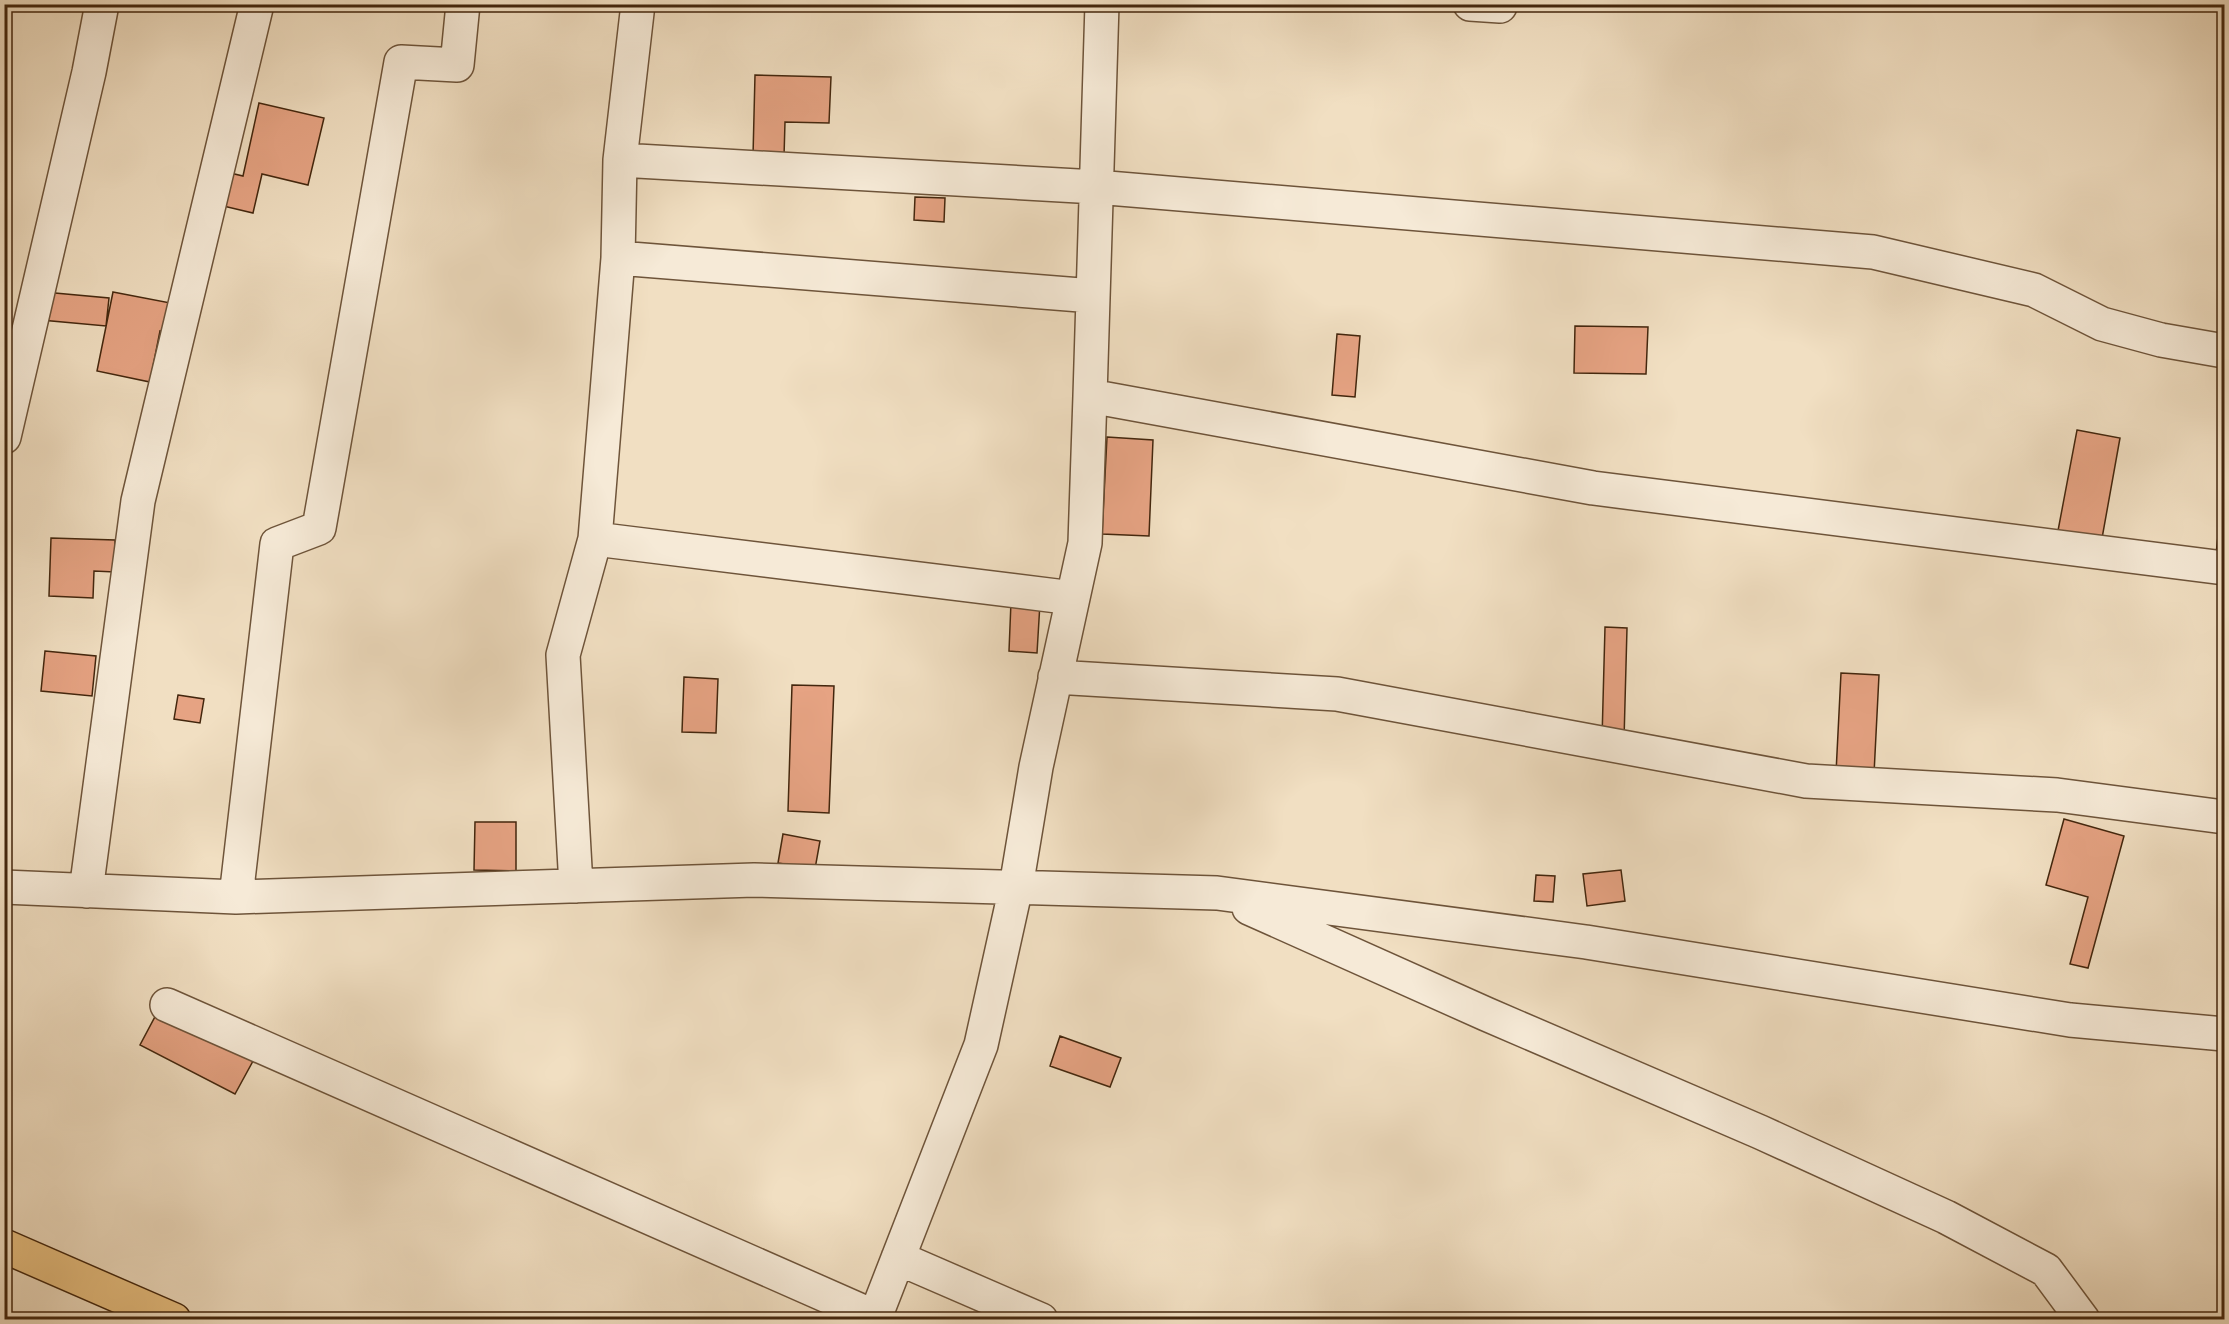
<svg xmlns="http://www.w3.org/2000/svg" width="2229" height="1324" viewBox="0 0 2229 1324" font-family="Cardo,serif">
	<rect width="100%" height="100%" fill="#f1dfc2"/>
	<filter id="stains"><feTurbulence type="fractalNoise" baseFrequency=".00333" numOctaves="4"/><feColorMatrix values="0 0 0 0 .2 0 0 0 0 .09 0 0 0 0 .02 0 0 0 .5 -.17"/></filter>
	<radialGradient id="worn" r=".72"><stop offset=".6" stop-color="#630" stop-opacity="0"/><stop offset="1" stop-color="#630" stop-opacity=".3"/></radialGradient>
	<path fill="#e6a383" stroke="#43260d" stroke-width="1.5" d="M755,75L831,77L829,123L785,122L784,157L753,156Z
		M259,103L324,118L308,185L262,174L253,213L219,205L226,172L243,176Z
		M915,197L945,198L944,222L914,220Z
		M44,292L109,298L106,326L41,320Z
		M113,292L181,305L175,334L160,331L150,382L97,371Z
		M1575,326L1648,327L1646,374L1574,373Z
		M1337,334L1360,336L1355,397L1332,395Z
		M2077,430L2120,438L2101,544L2057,536Z
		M1107,437L1153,440L1149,536L1102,534Z
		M2223,491H2224V555L2216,554Z
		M51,538L115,540V572L94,571L93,598L49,596Z
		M1011,602L1040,603L1037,653L1009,651Z
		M1605,627L1627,628L1624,740L1602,739Z
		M45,651L96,656L92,696L41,691Z
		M1841,673L1879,675L1874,774L1836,773Z
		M684,677L718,679L716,733L682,732Z
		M792,685L834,686L829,813L788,811Z
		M178,695L204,699L200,723L174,719Z
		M2064,819L2124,836L2088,968L2070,964L2088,897L2046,885Z
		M475,822H516V871L474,870Z
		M783,834L820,841L815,869L778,863Z
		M1621,870L1625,901L1587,906L1583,874Z
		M1536,875L1555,876L1553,902L1534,901Z
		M158,1011L253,1061L235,1094L140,1045Z
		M1060,1036L1121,1058L1110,1087L1050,1066Z"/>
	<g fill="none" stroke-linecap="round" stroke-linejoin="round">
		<g stroke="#6e543a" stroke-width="36">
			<path id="minor" d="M1102,4L1090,396L1593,488L2224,568
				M1470,4L1500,6
				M620,160L638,4
				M618,258L620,160L1096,187L1873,252L2034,290L2102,324L2161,340L2224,351
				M4,437L89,72L102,4
				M595,539L618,258L1093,296
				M1055,677L1337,694L1806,781L2057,795L2224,817
				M576,886L563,655L595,539L1073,598
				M4,887L236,897L277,544L319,528L401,62L457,65L463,4
				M86,891L138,501L257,4
				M236,897L754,880L1217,893L1586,942L2070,1020L2224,1034
				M1249,908L1486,1014L1760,1132L1946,1217L2046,1270L2083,1320
				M167,1005L875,1317
				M898,1258L1041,1320
				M874,1320L981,1045L1016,887L1036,767L1085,543L1090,396"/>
		</g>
		<g stroke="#43260d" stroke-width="36">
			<path id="major" d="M4,1246L174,1320"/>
		</g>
		<use href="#minor" stroke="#f6ead7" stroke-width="33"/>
		<use href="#major" stroke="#e8c081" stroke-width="33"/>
	</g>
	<rect width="2229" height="1324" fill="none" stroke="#f1dfc2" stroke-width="24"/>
	<rect x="6" y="6" width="2217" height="1312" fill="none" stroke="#43260d" stroke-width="3"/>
	<rect x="12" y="12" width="2205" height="1300" fill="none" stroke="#43260d" stroke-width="1.5"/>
	<rect width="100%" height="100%" filter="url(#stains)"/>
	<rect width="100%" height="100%" fill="url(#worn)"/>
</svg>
